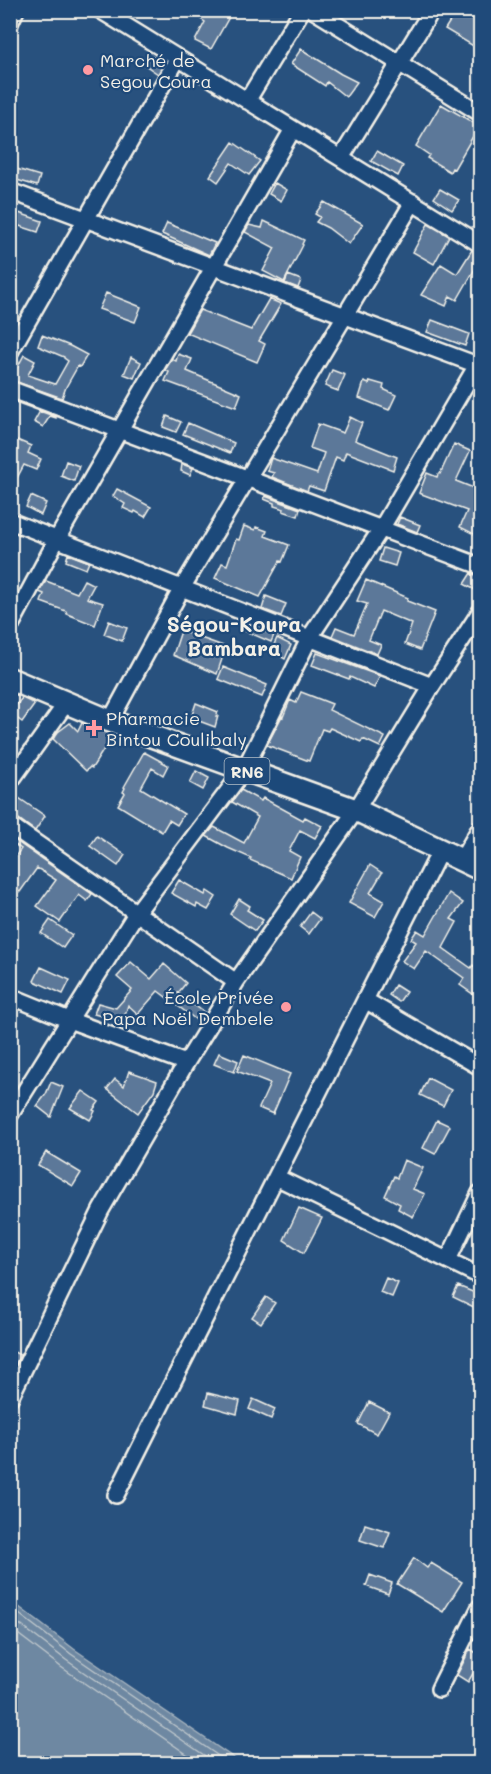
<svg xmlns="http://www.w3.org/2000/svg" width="491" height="1774" viewBox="0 0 491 1774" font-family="Mali,sans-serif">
	<rect width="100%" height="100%" fill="#28517e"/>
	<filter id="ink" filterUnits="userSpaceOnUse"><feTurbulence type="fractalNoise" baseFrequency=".0167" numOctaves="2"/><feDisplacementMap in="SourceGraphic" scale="12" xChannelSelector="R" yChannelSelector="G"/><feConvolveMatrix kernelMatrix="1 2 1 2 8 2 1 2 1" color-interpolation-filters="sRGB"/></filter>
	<g filter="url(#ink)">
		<path fill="#6e88a2" stroke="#a4b2be" stroke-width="1.5" d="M10,1600L74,1649L241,1763H11Z"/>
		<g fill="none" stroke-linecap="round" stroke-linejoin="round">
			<path stroke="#bec7cc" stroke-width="1.5" d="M10,1607L71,1654L230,1764
				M10,1617L66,1660L217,1764
				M10,1628L61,1667L201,1764"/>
		</g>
		<path fill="#5b7899" stroke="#f4f1e8" stroke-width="1.5" d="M188,10H233L211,49L195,41L205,22Z
			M457,10H473L480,15V50L445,29Z
			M301,49L341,74L357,82L346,97L327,82L325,86L291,64Z
			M151,56L164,63L158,74L145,65Z
			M441,104L479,126L454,169L452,168L450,172L427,158L429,155L416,146Z
			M233,142L260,161L249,175L231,163L218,182L210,176Z
			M377,151L403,166L398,176L371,161Z
			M10,167L40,176L37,186L10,178Z
			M275,183L287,190L281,201L269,194Z
			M440,189L459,200L452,210L434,198Z
			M324,202L363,224L349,244L328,228L316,222L320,217L315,214Z
			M10,210L42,221L38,232L10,223Z
			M264,221L304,240L302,244L303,245L284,282L263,271L275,248L245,232L249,225L262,228Z
			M167,223L215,243L209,255L162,234Z
			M428,224L449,236L434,264L413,252Z
			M472,250L480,254V260L457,300L450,296L446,306L421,295L441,264L457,274Z
			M288,275L301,280L298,288L285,283Z
			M106,293L141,307L135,322L99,309Z
			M269,299L281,304L259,341L265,344L257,362L187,333L200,310L251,330Z
			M432,320L469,334L465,346L427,332Z
			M42,335L70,346L87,355L80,367L78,366L66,387L62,398L11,380L14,370H16L24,355L35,361L28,375L55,384L68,361L64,358V357L38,346Z
			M178,354L192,359L187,371L241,394L236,407L165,381L169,372L165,370L172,359L176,361Z
			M131,357L141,362L134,378L124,374Z
			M332,370L345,375L338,391L325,386Z
			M370,381L384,385L383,389L396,395L389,410L359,398L364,382L369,384Z
			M10,400L56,417V418L50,416L43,427L34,422L40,411Z
			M167,416L181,422L176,432L163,427Z
			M350,417L362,423L355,440L397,457L393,470L346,452L343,460L336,457L324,491L309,486L307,491L272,477L274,473L267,471L271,458L317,474L324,453L310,448L318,424L343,433Z
			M188,423L234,443L230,453L183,434Z
			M10,437L31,446L28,453L41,459L36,470L24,465L10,491Z
			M454,444L470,451L456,481L476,489L474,495L480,498V537L460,527L467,511L419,493L427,473L437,477L438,474H440Z
			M66,461L79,466L74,481L61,476Z
			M182,464L193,468L190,475L181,471Z
			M117,489L151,507L145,517L135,511L134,513L123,508L125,504L113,496Z
			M31,496L46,503L41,515L26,507Z
			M265,496L300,509L298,516L283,511L284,509L274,506V503L264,499Z
			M400,517L420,525L417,532L397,524Z
			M244,526L255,530L256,527L267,531L265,536L289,545L282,562L280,561L260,597L215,578L222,563L227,565L236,539L239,540Z
			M383,548L399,553L395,566L379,561Z
			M68,554L89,562L86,569L66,561Z
			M471,573L480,577V583L477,591L464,584Z
			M84,580L94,585L87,598L103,603L95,625L67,614L66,611L41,602L44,594L39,592L46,581L77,593Z
			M366,580L408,598L407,601L435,612L420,650L405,644L412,624L381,611L369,640L381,645L377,654L332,636L336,627L354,634L367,604L357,601Z
			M266,596L286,604L281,616L262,609Z
			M109,621L127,628L122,641L104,634Z
			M246,624L274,635L271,642L243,630Z
			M181,631L226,647L217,674L173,655Z
			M277,638L291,645L285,659L271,651Z
			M317,653L380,676L374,688L350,677L349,679L312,665Z
			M223,667L267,685L262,697L218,679Z
			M301,692L332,704L329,710L385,737L380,747L363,739L361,742L330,728L328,731L322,729L309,761L267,745L282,716L283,717L290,700L296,703Z
			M22,698L35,704L22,722L10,713Z
			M196,703L218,712L216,716H218L215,727L191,718Z
			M70,723L78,731L82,723L113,735L92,768L90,767L86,771L53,739L58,732Z
			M144,752L168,765L163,775L152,768L141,788L184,814L177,825L169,820L162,832L118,805L125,793L123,792L125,788L124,787Z
			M196,771L209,778L203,790L190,783Z
			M241,790L261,801L263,798L303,820L305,817L322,826L315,838L300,830L289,851L300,857L291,878L250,860L251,858L228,848L206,836L214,827L244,843L258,817L232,802Z
			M10,792L45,816L35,831L16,817L10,815Z
			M97,836L125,855L118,866L90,846Z
			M10,837L92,894L87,901L79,895L60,922L37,906L56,880L37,868L20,892L10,885V863L21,849L10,841Z
			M370,865L382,873L370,893L384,901L375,917L349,903Z
			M179,880L205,895L207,891L216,897L208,910L197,904L196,907L171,893Z
			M449,893L463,903L451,919L457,922L443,948L471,968L473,965L480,970V999L460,985L464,978L426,951L414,969L402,961L416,942L411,939L417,930L425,935Z
			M239,899L250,906L247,910L263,920L255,931L230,914Z
			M311,912L320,919L309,934L300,927Z
			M50,920L72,935L63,948L41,933Z
			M131,962L151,979L164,964L186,983L178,993L205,1013L199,1022L158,991L138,1014L128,1005L123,1022L94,1014L98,1003L116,1008L132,990L117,977Z
			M41,967L70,980L63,994L34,981Z
			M395,985L406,992L399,1002L389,995Z
			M219,1053L238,1061L234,1072L214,1064Z
			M244,1055L290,1074L273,1114L259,1108L270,1084L237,1071Z
			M129,1071L157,1081L154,1091L138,1113L107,1089L115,1079L124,1086Z
			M428,1078L451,1090L443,1106L420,1095Z
			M51,1082L63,1087L51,1117L37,1106L46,1094Z
			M83,1091L99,1102L93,1110L95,1111L90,1120L70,1108Z
			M437,1120L450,1126L435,1154L423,1148Z
			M46,1152L81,1173L73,1186L38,1165Z
			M404,1160L423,1168L413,1189L425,1194L413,1217L398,1209L400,1204L385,1196L394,1176L397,1178Z
			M299,1208L322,1218L304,1253L284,1240Z
			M386,1278L398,1283L392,1297L380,1292Z
			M458,1286L480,1295V1310L453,1297Z
			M266,1297L275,1303L261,1323L252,1317Z
			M10,1350L20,1355L10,1375Z
			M208,1393L240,1401L237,1414L205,1405Z
			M253,1399L275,1409L271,1419L249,1409Z
			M369,1402L389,1412L377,1434L358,1424Z
			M365,1524L390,1532L384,1548L360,1540Z
			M414,1558L427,1568L431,1563L462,1582L443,1612L397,1584Z
			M370,1575L392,1583L388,1594L366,1586Z
			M470,1649L480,1655V1662L468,1682L457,1675Z"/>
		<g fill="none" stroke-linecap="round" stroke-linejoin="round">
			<g stroke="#f4f1e8" stroke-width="20">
				<path id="minor" d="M100,10L480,244
					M313,10L480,113
					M10,23L16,10
					M247,101L302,10
					M341,158L432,10
					M10,191L480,366
					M10,352L178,58
					M10,389L480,566
					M10,521L432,686
					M10,627L57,539L293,129
					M110,721L182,588L413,202
					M10,782L67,702
					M10,825L236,982
					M461,861L480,828
					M10,996L69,1020L186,1063
					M365,1000L480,1067
					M10,1115L137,912L244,770L310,637L381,529L480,360
					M276,1177L480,1276
					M448,1260L480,1193
					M10,1398L101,1210L186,1063L236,982L356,810L432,686L480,612
					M116,1495L440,851
					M439,1689L480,1607"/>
			</g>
			<g stroke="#f4f1e8" stroke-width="26">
				<path id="highway" d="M10,679L110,721L356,810L480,869"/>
			</g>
			<use href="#minor" stroke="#1f4a7a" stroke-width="15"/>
			<use href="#highway" stroke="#1f4a7a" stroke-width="21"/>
		</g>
	</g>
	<g fill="#ff9aa2" stroke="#1f4a7a" stroke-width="2">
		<circle cx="88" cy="70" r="6"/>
		<path d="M91 719h6v6h6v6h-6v6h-6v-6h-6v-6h6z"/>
		<circle cx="286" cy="1007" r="6"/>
	</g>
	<g text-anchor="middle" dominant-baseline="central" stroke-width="4.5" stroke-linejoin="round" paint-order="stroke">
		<rect fill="#1f4a7a" stroke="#b4bfc7" stroke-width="1.5" x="224.5" y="758" width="45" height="26" rx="4.5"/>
		<g font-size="16" font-weight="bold" fill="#f4f1e8">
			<text x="247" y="771">RN6</text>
		</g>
		<g font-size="18" fill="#f4f1e8" stroke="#1f4a7a" text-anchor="start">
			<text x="100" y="60">Marché de<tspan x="100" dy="21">Segou Coura</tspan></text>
			<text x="106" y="718">Pharmacie<tspan x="106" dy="21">Bintou Coulibaly</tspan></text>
			<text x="274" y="997" text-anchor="end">École Privée<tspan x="274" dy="21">Papa Noël Dembele</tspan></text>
		</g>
		<g font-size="21" font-weight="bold" fill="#f4f1e8" stroke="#1f4a7a">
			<text x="234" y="623">Ségou-Koura<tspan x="234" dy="24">Bambara</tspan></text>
		</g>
	</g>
	<rect width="491" height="1774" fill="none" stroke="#1f4a7a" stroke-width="36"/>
	<rect x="18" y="18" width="455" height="1738" fill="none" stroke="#f4f1e8" stroke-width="2" filter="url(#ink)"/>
</svg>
